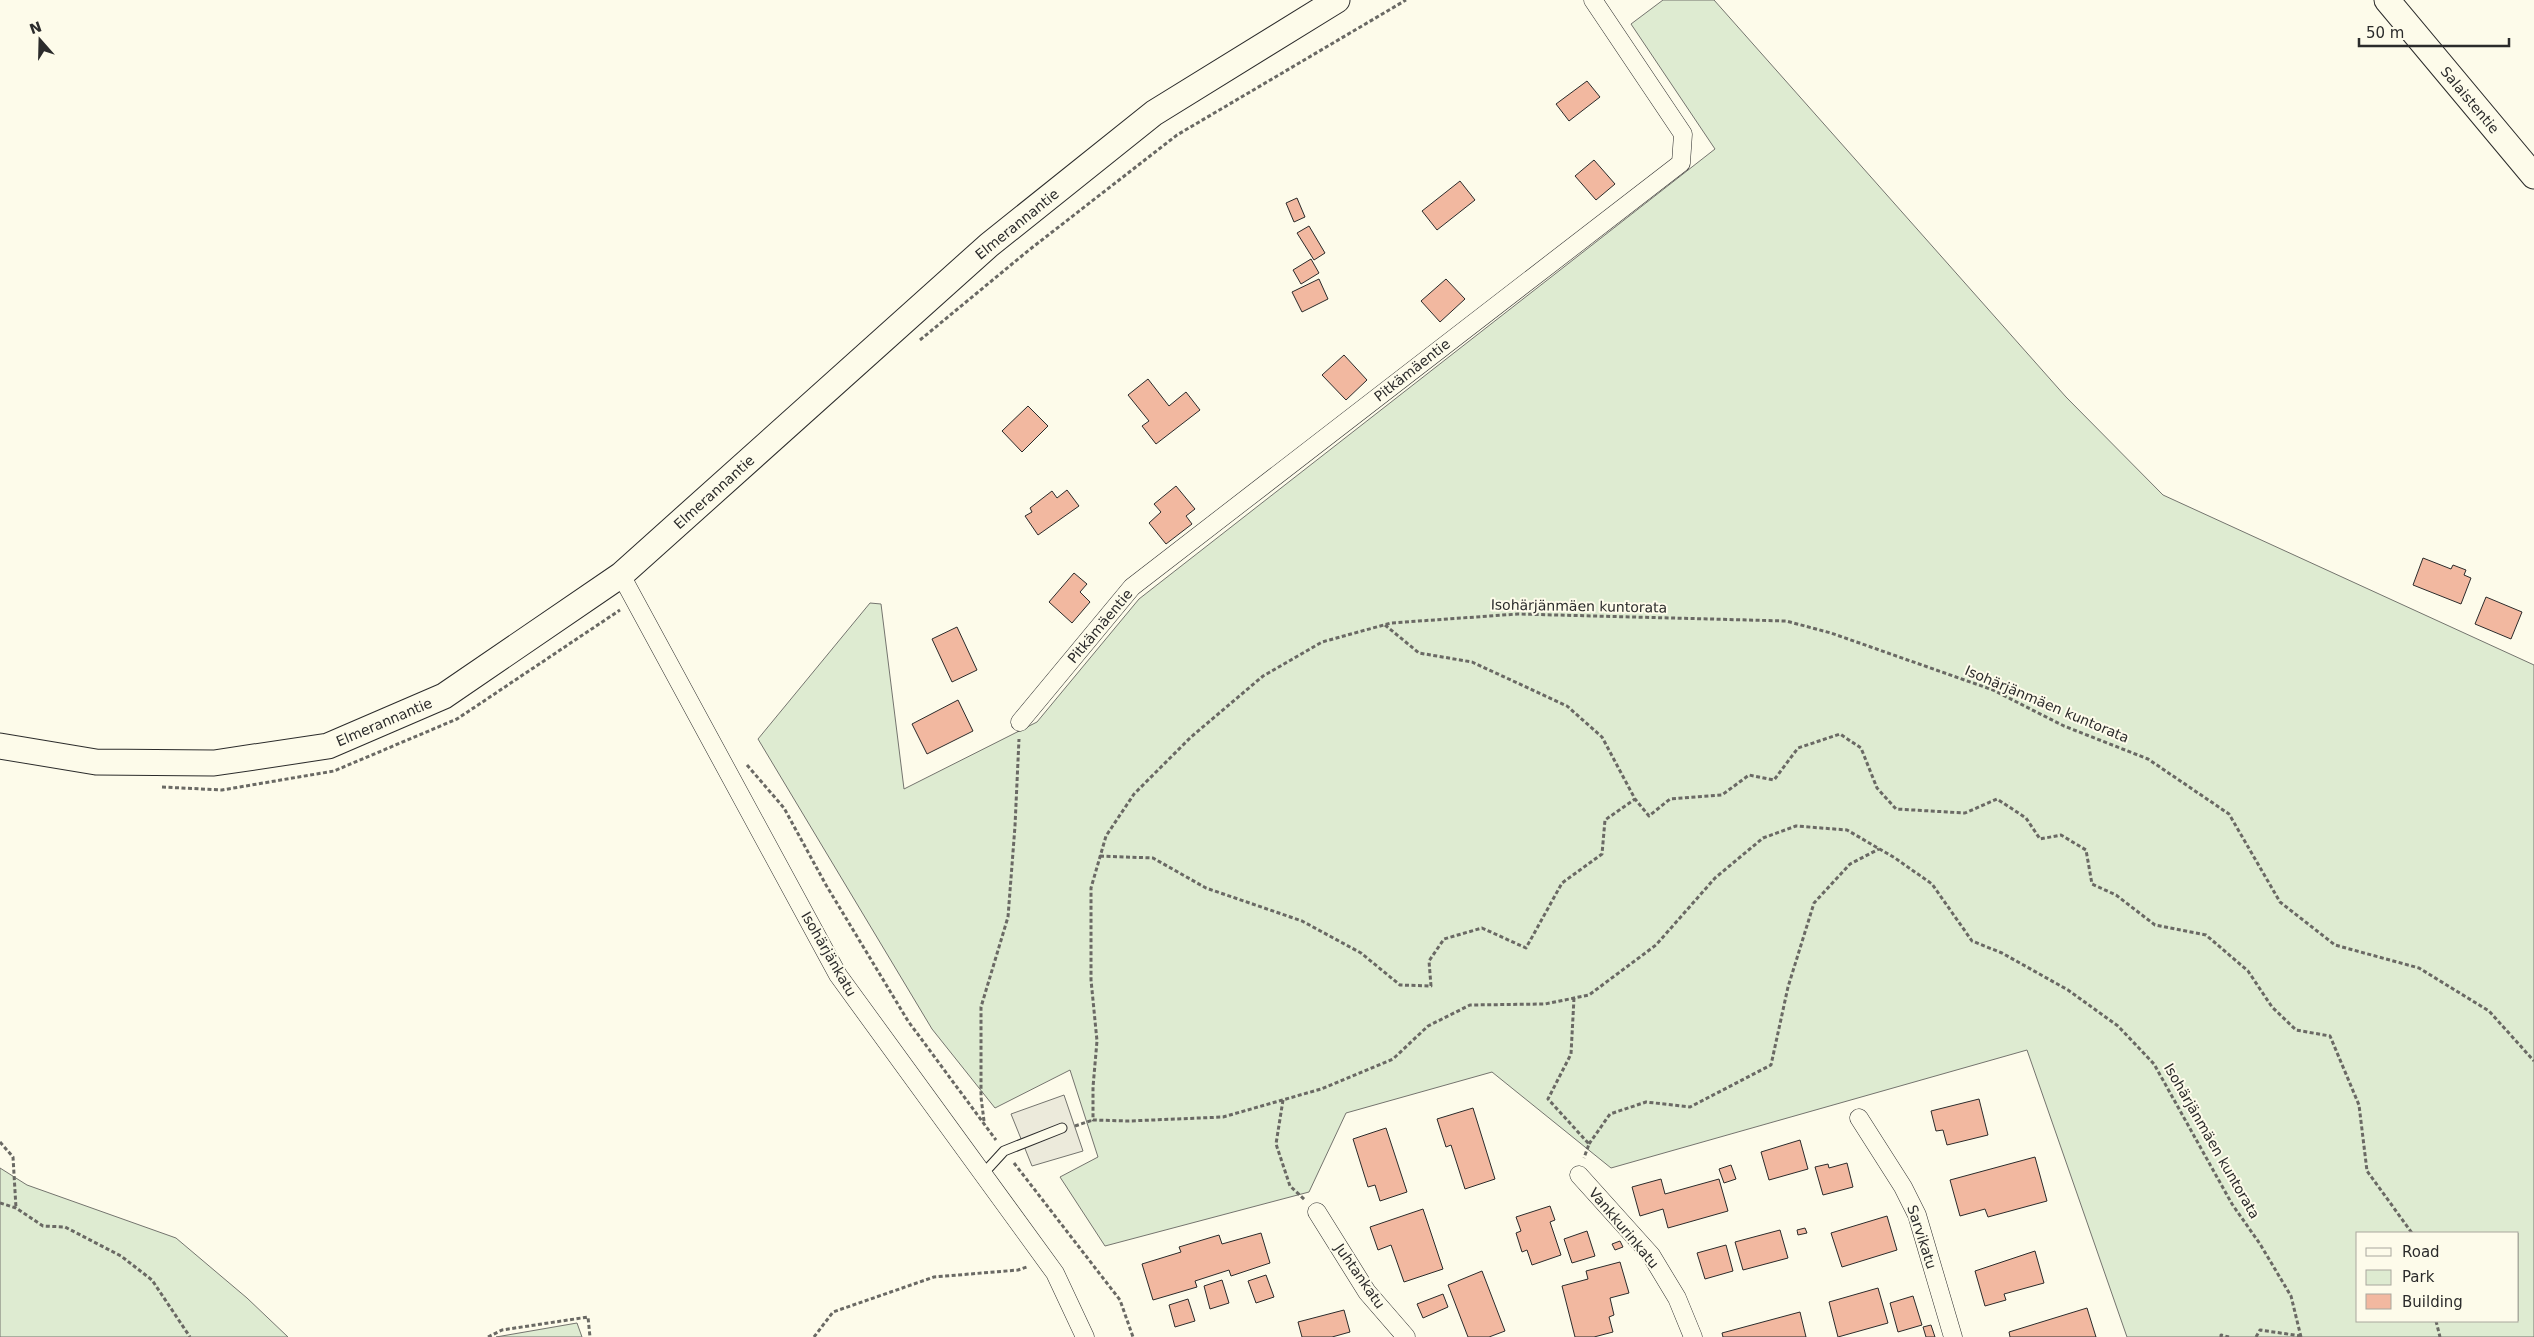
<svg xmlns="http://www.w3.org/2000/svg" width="2534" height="1337" viewBox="0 0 2534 1337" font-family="'DejaVu Sans',sans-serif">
	<rect width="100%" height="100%" fill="#fdfbea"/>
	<path fill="#deebd1" stroke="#74746e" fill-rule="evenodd" d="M1663,0H1714L2066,397L2163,495L2534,665V1337H2127L2027,1050L1611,1168L1492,1072L1346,1113L1309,1192L1105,1246L1060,1177L1098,1157L1070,1070L995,1108L932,1029L758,739L870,603L881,604L904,789L1037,722L1139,599L1715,149L1631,24ZM2358,1233H2518V1321H2358Z
		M0,1168L27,1185L176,1238L247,1298L288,1337H0Z
		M577,1323L582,1337H496Z"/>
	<path fill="#eceadb" stroke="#74746e" d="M1064,1095L1083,1151L1032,1166L1011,1114Z"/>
	<path fill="#f2b8a0" stroke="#2b2b2b" d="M1587,81L1600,97L1569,121L1556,104Z
		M1594,160L1615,184L1596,200L1575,176Z
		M1460,181L1475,200L1437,230L1422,211Z
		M1297,198L1305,217L1294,222L1286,203Z
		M1309,226L1325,253L1314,260L1297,233Z
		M1311,259L1319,273L1301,284L1293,270Z
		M1319,279L1328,299L1302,312L1292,292Z
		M1446,279L1465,299L1440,322L1421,301Z
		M1344,355L1367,380L1346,400L1322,375Z
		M1148,379L1169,406L1186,392L1200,410L1156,444L1142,426L1149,421L1128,395Z
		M1028,406L1048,426L1022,452L1002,431Z
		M1176,486L1195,509L1186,516L1192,524L1166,544L1149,523L1161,512L1154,504Z
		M1067,490L1079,506L1038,535L1025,516L1032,512L1030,508L1052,491L1057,498Z
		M2423,558L2451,569L2453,565L2466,570L2464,575L2471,578L2461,604L2413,585Z
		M1074,573L1087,584L1080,592L1090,602L1072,623L1049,602Z
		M2486,597L2522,612L2511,639L2475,624Z
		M957,627L977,670L952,682L932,639Z
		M958,700L973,731L927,754L912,724Z
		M1979,1099L1988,1135L1947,1145L1943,1130L1936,1131L1931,1111Z
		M1473,1108L1495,1179L1465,1189L1451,1145L1446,1147L1437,1119Z
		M1386,1128L1407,1192L1380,1201L1375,1185L1368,1187L1353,1139Z
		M1800,1140L1808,1169L1769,1180L1761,1152Z
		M2035,1157L2047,1201L1988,1217L1985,1209L1960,1216L1950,1180Z
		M1847,1163L1853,1187L1823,1195L1815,1167L1828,1164L1829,1168Z
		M1731,1165L1736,1179L1724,1183L1719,1169Z
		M1661,1179L1665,1194L1719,1179L1728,1211L1668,1228L1663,1209L1640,1216L1632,1187Z
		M1550,1206L1555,1220L1550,1222L1561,1255L1532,1265L1527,1250L1522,1252L1516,1233L1521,1231L1516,1217Z
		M1423,1209L1443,1269L1404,1282L1391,1245L1378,1250L1370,1227Z
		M1887,1216L1897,1250L1842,1267L1831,1233Z
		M1805,1228L1807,1233L1798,1235L1797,1230Z
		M1780,1230L1788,1258L1743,1270L1735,1242Z
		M1587,1231L1595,1256L1572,1263L1564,1239Z
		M1261,1233L1270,1263L1231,1276L1229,1270L1195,1281L1197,1287L1153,1300L1142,1264L1181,1252L1179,1247L1219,1235L1222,1244Z
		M1620,1241L1623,1247L1615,1250L1612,1244Z
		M1726,1245L1733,1271L1705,1279L1697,1253Z
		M2035,1251L2044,1283L2004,1294L2006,1300L1985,1306L1975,1271Z
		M1620,1262L1629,1293L1610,1298L1614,1315L1609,1317L1613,1332L1594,1337H1575L1562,1286L1588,1279L1586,1271Z
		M1482,1271L1505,1331L1489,1337H1468L1448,1285Z
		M1266,1275L1274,1297L1256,1303L1248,1281Z
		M1222,1280L1229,1303L1210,1309L1204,1286Z
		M1878,1288L1888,1323L1838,1337L1829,1302Z
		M1443,1294L1448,1307L1423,1318L1417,1304Z
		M1913,1296L1922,1325L1898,1332L1890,1303Z
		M1188,1299L1195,1321L1175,1327L1169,1305Z
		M2087,1308L2096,1337H2010L2009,1332Z
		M1344,1310L1350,1332L1332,1337H1302L1298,1322Z
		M1800,1312L1806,1337H1723L1722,1333Z
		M1931,1325L1935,1337H1926L1923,1327Z"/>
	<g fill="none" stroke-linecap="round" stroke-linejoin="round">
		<g stroke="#2b2b2b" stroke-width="11">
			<path id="lane" d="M982,1175L1004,1151L1062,1128"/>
		</g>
		<g stroke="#2b2b2b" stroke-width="19">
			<path id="street" d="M621,575L838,975L1055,1273L1085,1337
				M1020,722L1132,587L1681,163L1683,134L1593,0
				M1859,1118L1903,1187L1917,1215L1953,1337
				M1579,1175L1651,1255L1677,1298L1693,1337
				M1317,1212L1367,1292L1406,1337"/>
		</g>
		<g stroke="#2b2b2b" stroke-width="27">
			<path id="secondary" d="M2387,0L2534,176
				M0,746L96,762L214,763L328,746L444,696L621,575L989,245L1154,113L1337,0"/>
		</g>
		<path stroke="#6a6964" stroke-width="3" stroke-dasharray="4 2.5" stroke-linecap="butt" d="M920,340L1029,250L1177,135L1406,0
			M1385,625L1419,653L1472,662L1567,706L1602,737L1635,799L1649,816L1670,799L1722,795L1749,775L1774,780L1798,748L1840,734L1861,748L1877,788L1896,809L1965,813L1997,799L2026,818L2040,839L2061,835L2086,850L2092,884L2116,895L2155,925L2206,935L2248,971L2272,1007L2296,1030L2330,1036L2359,1105L2367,1171L2412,1233
			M747,765L784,808L826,885L908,1021L996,1140
			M162,787L222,790L334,771L457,719L620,610
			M1100,856L1153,858L1206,888L1302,921L1361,953L1400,985L1431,986L1429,961L1444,939L1482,928L1526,948L1562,883L1602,854L1605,820L1635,799
			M1574,998L1571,1054L1548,1099L1589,1144L1584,1158
			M1283,1100L1276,1144L1290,1186L1305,1200
			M984,1121L981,1097V1007L1008,917L1015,826L1019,739
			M1075,1126L1093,1120
			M0,1142L13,1157L16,1208
			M1589,1144L1610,1114L1646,1102L1690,1107L1771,1065L1788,987L1814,903L1850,864L1879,849
			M1014,1163L1120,1300L1133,1337
			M0,1203L16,1208L43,1226L65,1227L121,1256L152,1280L190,1337
			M2436,1321L2440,1337
			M488,1337L502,1330L588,1317L590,1337
			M814,1337L833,1312L934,1277L1018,1270L1027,1267
			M2221,1337V1335L2229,1337
			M2256,1337L2260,1330L2301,1336
			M2301,1337L2291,1296L2260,1244L2232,1204L2154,1064L2118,1026L2068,990L2002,953L1972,941L1932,884L1895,858L1847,830L1796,826L1763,838L1715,878L1656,945L1589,995L1545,1004L1470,1005L1428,1026L1393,1059L1321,1089L1223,1117L1129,1121L1093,1120V1087L1097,1041L1091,980V888L1106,836L1134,794L1191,737L1263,676L1322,642L1391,623L1518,614L1786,621L1831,633L1993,690L2064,726L2148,759L2229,814L2280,902L2335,945L2419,968L2489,1011L2534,1061"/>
		<use href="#lane" stroke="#fdfbea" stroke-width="9"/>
		<use href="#street" stroke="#fdfbea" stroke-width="18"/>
		<use href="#secondary" stroke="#fdfbea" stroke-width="25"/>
	</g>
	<g text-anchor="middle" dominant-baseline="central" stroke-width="4" stroke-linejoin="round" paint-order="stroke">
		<g font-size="14" fill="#2b2b2b" stroke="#fdfbea">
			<text transform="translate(2470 100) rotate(50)">Salaistentie</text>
			<text transform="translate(1017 224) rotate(-39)">Elmerannantie</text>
			<text transform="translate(1412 370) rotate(-38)">Pitkämäentie</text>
			<text transform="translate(714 492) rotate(-42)">Elmerannantie</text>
			<text transform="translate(1579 606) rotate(1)">Isohärjänmäen kuntorata</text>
			<text transform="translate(1100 626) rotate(-50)">Pitkämäentie</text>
			<text transform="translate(2047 704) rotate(23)">Isohärjänmäen kuntorata</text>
			<text transform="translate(384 722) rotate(-23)">Elmerannantie</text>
			<text transform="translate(829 954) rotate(60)">Isohärjänkatu</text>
			<text transform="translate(2212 1141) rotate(60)">Isohärjänmäen kuntorata</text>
			<text transform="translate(1624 1228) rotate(50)">Vankkurinkatu</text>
			<text transform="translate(1922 1237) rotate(72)">Sarvikatu</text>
			<text transform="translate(1360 1276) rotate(55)">Juhtankatu</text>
		</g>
	</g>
	<rect x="2356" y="1232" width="162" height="90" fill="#fdfbea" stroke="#a9a89e"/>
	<rect x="2366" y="1248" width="25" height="8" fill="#fdfbea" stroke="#a9a89e"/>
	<text x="2402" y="1257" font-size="15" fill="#2b2b2b">Road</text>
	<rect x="2366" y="1270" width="25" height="15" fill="#deebd1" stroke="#a9a89e"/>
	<text x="2402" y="1282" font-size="15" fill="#2b2b2b">Park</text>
	<rect x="2366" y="1294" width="25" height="15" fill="#f2b8a0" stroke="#a9a89e"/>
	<text x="2402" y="1307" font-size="15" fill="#2b2b2b">Building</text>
	<g transform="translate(40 40) rotate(340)" stroke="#fdfbea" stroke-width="4" paint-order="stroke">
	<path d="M0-4L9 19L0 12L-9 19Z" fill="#2b2b2b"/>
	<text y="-8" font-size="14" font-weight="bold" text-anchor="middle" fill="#2b2b2b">N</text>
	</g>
	<path d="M2359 38v8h150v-8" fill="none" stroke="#2b2b2b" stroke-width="2.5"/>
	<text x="2366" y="38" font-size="15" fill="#2b2b2b" stroke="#fdfbea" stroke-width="4" paint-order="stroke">50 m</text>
</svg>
